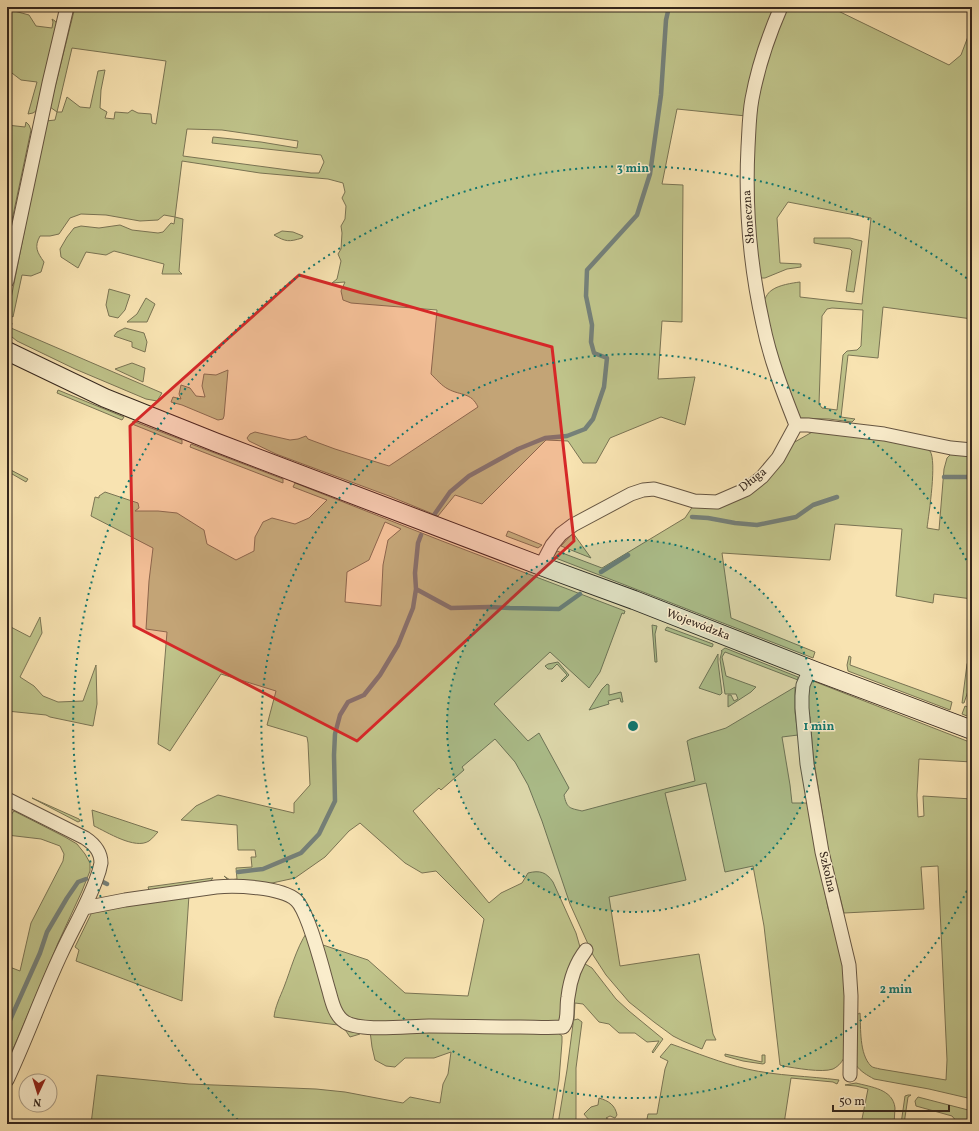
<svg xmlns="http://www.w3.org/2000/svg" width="979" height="1131" viewBox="0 0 979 1131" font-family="Vollkorn,serif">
	<rect width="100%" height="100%" fill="#f8e3b1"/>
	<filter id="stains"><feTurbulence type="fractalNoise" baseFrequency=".005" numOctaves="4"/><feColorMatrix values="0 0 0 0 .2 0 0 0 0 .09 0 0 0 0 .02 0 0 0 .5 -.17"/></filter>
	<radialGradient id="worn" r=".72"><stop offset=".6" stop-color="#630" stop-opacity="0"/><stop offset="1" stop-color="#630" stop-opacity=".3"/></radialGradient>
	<path fill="#bfc38a" stroke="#7a7454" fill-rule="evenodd" d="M75,7H776L746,116L677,109L662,184L683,185L682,322L662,321L658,379L695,377L685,425L661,417L610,438L596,463H583L568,441L546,440L482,504L455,495L438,516L389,496L276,454L249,441L247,438L250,434L255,432L290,440L298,439L306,436L308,439L335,449L389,466L478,407C471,392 461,396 448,389C442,386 436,379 431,374L437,310L351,303L343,300L341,291L345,282L332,283L337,279L341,261L338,254L341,249L342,233L341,226L345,219L346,206L342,198L345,192L343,183L328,179L260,173L182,161L175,217L183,219L179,271L182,274H162L164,264L114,251L106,255L86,252L78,268L61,257L60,249L67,237L74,228L81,226L99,228L120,225L132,230L158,233L163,232L171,223L174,224L175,217L164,215L158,220L140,221L106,215L81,214L70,218L59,234L50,236H40C34,247 37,252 44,262L41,272L31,276L22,275L13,317L8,314L46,121L55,120L57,112L50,107ZM72,48L166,61L156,124L152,123L151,114L138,113L132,110L128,113L115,112L114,119L105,118L107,112L100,108L101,90L105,70L98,71L90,108L80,107L67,97L62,112H57ZM187,129L222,130L298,141L297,148L261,142L213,137L212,143L321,155L324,162L319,173H311L183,156Z
		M787,7H830L949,65L961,55L972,26V319L883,307L878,358L848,355L841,417L855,419L852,422L829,419L797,418L785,386L763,303C765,299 767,293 772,290C779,285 792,283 800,282V297L862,304L871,218L788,202L777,218L780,263L801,264V267L787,269L765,278H761L759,275L756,258L754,196L753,163L756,110L760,78ZM832,308L863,310L861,346L857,350L847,351L843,355L837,410L822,408L819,404L822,316L827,309Z
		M7,9L29,15L36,26L52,28L53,22L52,19L55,21L58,25L36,111L33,113L28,114L37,82L21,80L8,70L7,63Z
		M26,122L29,125L31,130L7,244V125L25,127Z
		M282,231L293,232L303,236L302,238C289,242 286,242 274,235Z
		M814,238H850L862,241L854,292L846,291L852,251L850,249L814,243Z
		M109,289L130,295L125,310L118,318L109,316L106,305Z
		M146,298L155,304L147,322H127L137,314Z
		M9,322L12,323L11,328L162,393L157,401L146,399L75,369L17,341L7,333V324Z
		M125,328L144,333L147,342L145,352L132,347V342L114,336L117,332Z
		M132,363L145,368L143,382L115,369Z
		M228,370L224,416L223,419L218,420L182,405L171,402L173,397L181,399L179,394L181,385L190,388L196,396L205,397L202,386L204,374L216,375Z
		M58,390L124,417L122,420L57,393Z
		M133,421L182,440V444L132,424Z
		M827,430L922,446C924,448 928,449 930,451C937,461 929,513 927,528L939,530L944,469L947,458L952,453L972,455V599L934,594L933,603L896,596L902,529L835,524L830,560L722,553L731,618L815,652L813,658L553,557L557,551L602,568L685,518L693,506L727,500L793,443L814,431Z
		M191,444L283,479V483L190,447Z
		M7,468L28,479L26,482L7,471Z
		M295,483L442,541L625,611L624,614L622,613L600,672L589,688L550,652L494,704L528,741L539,733L569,788L564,795C567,809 570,808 582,811L695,781L687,741L691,739L726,728L795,687V712L798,735L782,737L790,785L792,803H807L828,908L837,935L844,962L846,995L845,1055C843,1061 839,1066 833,1069C822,1073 795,1068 783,1066L780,1065L764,926L753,866L725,872L706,783L665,793L686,880L609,897L620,966L699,954L713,1034L716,1040H706L702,1049L683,1041L673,1036L654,1022L629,1002L606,975L593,955L570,904L542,821L528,785L515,762L495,739L462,767L464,770L441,790L439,788L413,811L489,903L501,893L522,883L528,873C540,870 546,872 553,882L576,933L580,947L562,1023L355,1022L341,1012L320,944L368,960L405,993L468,996L484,919L436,871L422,873L405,863L360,823L349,831L325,857L295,878L263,885L230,882L224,876L230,880L237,879L236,868L252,867L251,857H256L255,850H238L237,825L181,820L196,806L218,795L294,813V803L310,785L308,743L307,737L267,725L276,691L221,674L170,751L158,744L167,632L146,629L149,581L153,548L91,516L95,497L99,498V496L105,492L138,503L139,508L135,511H158L177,513L204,530L207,544L236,560L254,551L255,537L263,522L272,518L295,524L309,518L327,500L293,487ZM385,522L401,529L388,540L383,565L381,606L345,602L347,572L369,560Z
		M508,531L542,545L538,548L506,536Z
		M573,533L591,558L561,546Z
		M40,617L42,633L20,677L34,686L43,696L58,702L83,701L96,665L97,704L93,726L50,717L46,715L7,711V625L30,637Z
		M652,625L657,626L655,634L657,662H655Z
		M667,627L713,644V645L712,647L665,630Z
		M725,648L798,677V680L725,652L722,657L726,676L756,687L751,692L728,707V695H731L734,701L738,699L736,694H725L720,659L722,651H721Z
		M718,654V662L722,693L720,695L699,688Z
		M849,656L851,657L850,665L952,702L950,710L848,671L847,665Z
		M972,661V679L964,703H962L967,664L968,662Z
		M558,662L569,675L562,682L561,681L567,675L557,664L552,669H548L545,666L548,664Z
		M813,681L972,743V762L919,759L917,795L918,817L924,816L923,796L972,799V1099L929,1089L874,1079C867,1075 861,1072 856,1065V1015L860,1013C861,1028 859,1054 871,1066C873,1068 877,1068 880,1069L946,1080L947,1060L938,866L921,867L924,909L844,913L828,849L813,755L810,717L806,710L809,684Z
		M607,684L609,685V695L621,692L623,702H621L620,698L608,701L609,704L589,710L602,689Z
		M965,706L972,709V718L962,714Z
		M32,798L79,819L80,821L78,822Z
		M92,810L158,832C155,835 153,838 149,841C135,850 107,832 94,826Z
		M14,811L65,837L77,844L85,854L90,863V871L82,891L58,943L20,1033L13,1049L7,1058V966L20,971L31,923L63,861L64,854L60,846L41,839L7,835L10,816Z
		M213,878L208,884L150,893L148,887Z
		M189,895L182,1001L76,961L79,950L75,947L92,912Z
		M307,932L330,1009L362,1031L360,1034L350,1037L346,1031L338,1025L274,1017C275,1007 280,997 284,987C291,969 296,949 307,932Z
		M584,964L587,965L592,968L616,999L629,1011L663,1039L653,1053L652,1052L659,1041L647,1042L635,1033H619L609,1024L599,1022L583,1004L575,1003L574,1020L578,1019L582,1022L576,1068V1124H558L567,1070L573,1024V1001L577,978Z
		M370,1031L558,1033L562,1036V1042L559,1080L552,1124H91L97,1075L189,1084L316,1089L345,1092L403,1103L410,1097L440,1103L443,1084L448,1074L451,1052L434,1058H405L395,1067L386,1066L375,1060L372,1047Z
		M671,1044C697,1053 721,1063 747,1069C777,1076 809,1076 839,1080L837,1084L833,1082L791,1078L784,1124H646L648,1114H657L665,1069L668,1061L660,1057Z
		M725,1054L762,1062V1055H765V1063L763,1064L743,1061L725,1056Z
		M856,1083C871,1087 893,1089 895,1108C895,1113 894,1119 894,1124H861L868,1089L856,1086L845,1085Z
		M908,1095H911L908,1097L904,1124H901L905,1096Z
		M918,1097L972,1111V1124C962,1124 959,1125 952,1116L916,1106L915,1101Z
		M599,1098C609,1101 615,1105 617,1115L615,1118L610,1116L606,1118L613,1122V1124C598,1124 594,1127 584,1114L591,1107L598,1105Z"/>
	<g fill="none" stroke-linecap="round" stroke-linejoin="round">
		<path stroke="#758079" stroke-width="4.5" d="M944,477H972
			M434,515L450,492L469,476L518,449L545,438L567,436L585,429L593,419L604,387L607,358L594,353L591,342L592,325L586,296L587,270L637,215L650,174L661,95L666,20L669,7
			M692,517L708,518L735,523L757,525L796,517L813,505L837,497
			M601,572L628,555
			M416,589L451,608L489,607L510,608L559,609L580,594
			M238,872L263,869L301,853L319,834L335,801L334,755L335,734L340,715L348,702L364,695L380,675L398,645L413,608L416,589L415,573L418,543L421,535
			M103,882L107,884
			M7,1025L10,1020L40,953L47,932L67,898L78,882L86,879"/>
		<g stroke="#655542" stroke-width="15">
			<path id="minor" d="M781,7C768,37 758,66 752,99C749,115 749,131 748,147C745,207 750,266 763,324C770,359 783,392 796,425
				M7,281L49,83L67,7
				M796,425H808L884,434L951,448L972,450
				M541,566L552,545L561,534L573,525L631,494L643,490L654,489L668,493L694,501L717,502L747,489L762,477L778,458L796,425
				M810,669L803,685L802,696V708L807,764L822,852L849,965L851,996L850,1075
				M7,799L85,838C94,844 101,851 101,863C100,869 98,875 96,880C87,905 73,928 62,952C42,994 27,1038 7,1080
				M84,908L125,900L216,887C236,885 281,887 296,900C309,912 323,971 329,991C332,1002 335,1016 345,1022C360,1032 409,1026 429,1026C459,1026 490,1027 520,1027C534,1027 548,1028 563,1027C569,1020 566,1007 568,997C570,980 575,964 586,950"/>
		</g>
		<g stroke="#34261d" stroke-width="20">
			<path id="secondary" d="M7,351L105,398L215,442L541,566L634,600L815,671L972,730"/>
		</g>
		<use href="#minor" stroke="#faedcc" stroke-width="13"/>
		<use href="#secondary" stroke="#faedcc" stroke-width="18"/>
	</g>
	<path fill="#d62828" fill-opacity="0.2" stroke="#d62828" stroke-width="3" stroke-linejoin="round" d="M299,275L552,347L574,541L357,741L134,626L130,426Z"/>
	<circle cx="633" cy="726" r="186" fill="#0f766e" fill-opacity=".12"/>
	<g fill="none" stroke="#0f766e" stroke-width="2" stroke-dasharray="2 4">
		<circle cx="633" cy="726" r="186"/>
		<path d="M972 880A372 372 0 1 1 972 572"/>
		<path d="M242 1124A558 558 0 0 1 969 280"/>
	</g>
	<g text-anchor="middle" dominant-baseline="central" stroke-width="3" stroke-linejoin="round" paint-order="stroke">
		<g font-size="12" fill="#34261d" stroke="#faedcc">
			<text transform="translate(749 217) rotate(-94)">Słoneczna</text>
			<text transform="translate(753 480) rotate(-38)">Długa</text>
			<text transform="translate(698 625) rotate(21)">Wojewódzka</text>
			<text transform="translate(827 872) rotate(77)">Szkolna</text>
		</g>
	</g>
	<circle cx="633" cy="726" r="6" fill="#0f766e" stroke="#faedcc" stroke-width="2"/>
	<g font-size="12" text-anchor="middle" font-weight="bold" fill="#0f766e" stroke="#faedcc" stroke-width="3" stroke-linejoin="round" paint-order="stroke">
		<text x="633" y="172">3 min</text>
		<text x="819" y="730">1 min</text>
		<text x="896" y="993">2 min</text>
	</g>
	<rect width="979" height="1131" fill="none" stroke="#f8e3b1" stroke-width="24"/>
	<rect x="8" y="8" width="963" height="1115" fill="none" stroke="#34261d" stroke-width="2"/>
	<rect x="12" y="12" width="955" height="1107" fill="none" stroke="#34261d"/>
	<g transform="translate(38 1093) rotate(184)"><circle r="19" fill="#faedcc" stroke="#ab9d86"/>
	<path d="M0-3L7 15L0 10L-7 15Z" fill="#8f2418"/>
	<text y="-6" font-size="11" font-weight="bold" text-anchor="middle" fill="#34261d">N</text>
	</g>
	<path d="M833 1105v6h116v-6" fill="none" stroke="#34261d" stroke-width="2"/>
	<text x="839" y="1105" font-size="12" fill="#34261d" stroke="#faedcc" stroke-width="3" paint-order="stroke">50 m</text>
	<rect width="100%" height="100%" filter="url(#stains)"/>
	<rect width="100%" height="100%" fill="url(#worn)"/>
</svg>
